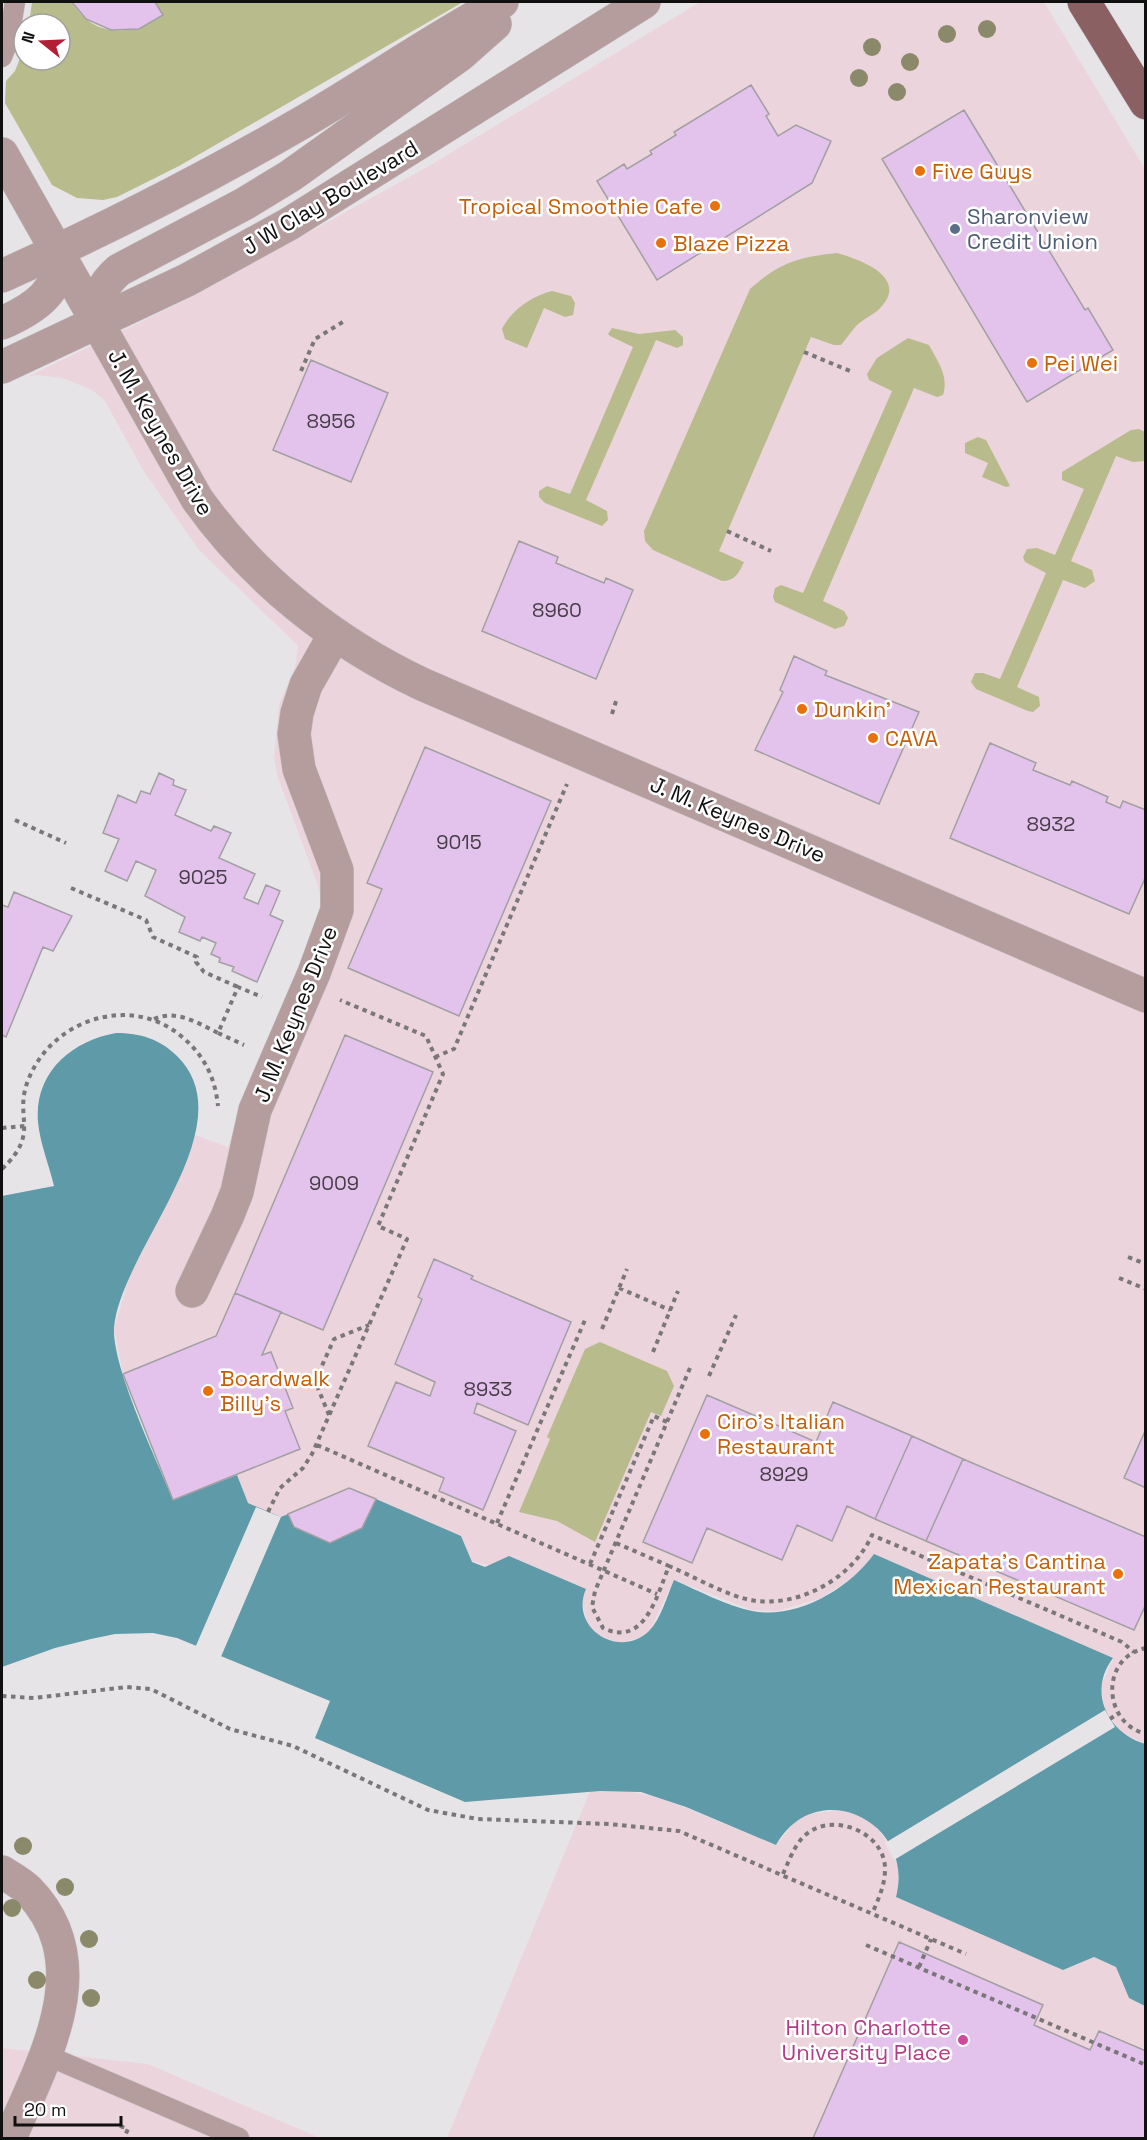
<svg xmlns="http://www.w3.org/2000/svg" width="1147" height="2140" viewBox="0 0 1147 2140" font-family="'Space Grotesk',sans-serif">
	<rect width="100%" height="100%" fill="#e7e4e8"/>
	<path fill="#ecd4dd" d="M700,2H1044L1145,169V1744L1121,1732L1105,1710L1101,1686L1113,1659L868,1562L851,1579L819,1599L777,1611L751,1610L674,1580L650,1630L641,1637L620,1643L597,1635L588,1624L582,1602L586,1589L471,1561L461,1536L349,1488L281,1517L248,1503L237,1475L173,1500L123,1374L114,1329L129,1277L173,1193L195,1135L228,1147L249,1080L301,963L319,916L321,899L317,883L277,775L274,758L279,705L295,667L298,646L199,550L143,470L105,401L92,390L63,378L35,375L25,378L188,299L429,166Z
		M620,1790L659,1797L776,1845L795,1822L809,1814L838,1810L858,1814L876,1827L893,1849L898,1868V1888L1062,1970L1094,1957L1116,1967L1129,1998L1145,2006V2138H447L590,1791Z
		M2,2048L148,2064L320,2138H2Z"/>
	<path fill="#b8bb8b" d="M32,2H72C94,39 131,36 163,15L155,2H463L179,166L117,197L103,200L77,198L52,185L5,103L6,81L15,71L24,48V60H60V24H29Z
		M837,253C858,259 908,276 882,306C876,314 864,318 856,326C851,332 846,339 841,345H834L811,337L719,551L744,562C739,573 735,581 722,581L653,550L645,541L644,531L750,289C779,263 798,257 837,253Z
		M552,291L571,296L575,303L573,315L565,317L544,308L527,348L505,339L502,329C511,310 532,296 552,291Z
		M612,328L639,334L675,330L683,337V345L677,348L656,340L586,500L607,511L608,520L602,526L545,503L539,497V491L547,486L570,494L633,347L610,336L608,334Z
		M908,338L929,345C938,362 949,376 943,395L937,397L914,388L823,601L844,611L848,618L844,626L835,629L775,602L773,597L775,588L781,585L803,593L892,391L869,380L867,374L877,358Z
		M1139,429L1145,432V461L1133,462L1116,456L1071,561L1092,570L1095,581L1085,588L1063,580L1017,687L1039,697L1040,706L1033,712L1028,711L976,689L971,682L975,673H983L1000,679L1046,573L1025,562L1023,557L1027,549L1037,548L1055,555L1084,489L1062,480V472L1131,430Z
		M978,437L986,440L1010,486L1006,487L982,477L988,463L965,453V443Z
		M600,1342L667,1371L674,1386L661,1416L651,1412L595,1542L557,1521L519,1512L550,1439L547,1437L585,1349Z"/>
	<path fill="#5f9aa8" d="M116,1033C140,1033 160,1039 177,1056C248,1126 120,1251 114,1328C112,1367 157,1461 173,1500L237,1475L248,1503L281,1517L288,1514L294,1527L330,1543L362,1528L376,1499L461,1536L472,1562L485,1567L509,1556L586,1589C569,1628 619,1660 649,1631C661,1619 667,1596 674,1580C699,1591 725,1605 752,1611C796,1620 849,1589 874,1554L1113,1658C1087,1692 1108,1733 1145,1744V2006L1129,1998L1116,1967L1094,1957L1063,1970L896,1897C916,1821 816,1774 776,1845L686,1807L641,1792L600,1791L465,1802L315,1738L330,1701L177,1638L153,1633L115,1634L91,1639L55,1648L2,1667V1196L54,1186C49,1165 40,1143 38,1122C34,1073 71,1041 116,1033Z"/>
	<path fill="#e7e4e8" d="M256,1507L281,1517L220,1659L195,1648Z
		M1105,1710L1115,1727L894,1860L885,1843Z"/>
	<path fill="#e3c3eb" stroke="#a29fa3" stroke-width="1.5" d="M72,2H155L163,15L139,29L111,30L86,19Z
		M751,85L769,114L766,116L778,136L796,125L831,141L812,183L657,280L597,181L624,164L627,169L652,154L650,151L676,135L674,132Z
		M964,110L1085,310L1088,308L1113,350L1027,402L882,159Z
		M311,360L388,393L351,482L273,450Z
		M519,541L558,557L556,563L604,583L606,578L633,590L596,679L482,631Z
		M794,656L827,671L825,675L919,712L879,804L755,750L783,692L780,690Z
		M990,743L1036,763L1033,770L1070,785L1072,781L1108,797L1106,802L1120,808L1123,801L1146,810V876L1129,914L950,838Z
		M425,747L551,801L459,1016L348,968L382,889L367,883Z
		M159,773L174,780L173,785L186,790L175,815L211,831L214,826L231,833L219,858L255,874L244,898L258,904L266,885L280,891L270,915L283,921L257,982L232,971L234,967L219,962L220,958L211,954L216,943L202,937L200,941L179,932L185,917L145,896L156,870L136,861L127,881L105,871L119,839L103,833L118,795L136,803L141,791L150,794Z
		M14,892L72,916L53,951L43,947L6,1037L2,1035V905L8,907Z
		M345,1035L433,1072L323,1330L235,1293Z
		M434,1259L473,1276L471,1279L571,1322L528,1425L477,1403L474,1413L516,1431L483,1510L439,1491L444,1478L368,1446L396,1382L430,1396L435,1382L395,1364L422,1299L418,1297Z
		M235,1293L281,1312L262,1355L271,1352L293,1408L285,1411L300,1449L173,1500L123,1374L216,1336Z
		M707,1395L816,1442L833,1402L912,1436L875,1519L847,1506L832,1541L797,1525L782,1560L707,1528L692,1563L643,1542Z
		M1146,1429V1488L1124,1478Z
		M912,1436L963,1459L926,1541L875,1519Z
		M963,1459L1146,1537V1604L1134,1630L926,1541Z
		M349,1488L376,1499L362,1528L330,1543L294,1527L288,1514Z
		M899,1942L1043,2005L1034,2025L1090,2050L1099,2031L1146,2051V2138H813Z"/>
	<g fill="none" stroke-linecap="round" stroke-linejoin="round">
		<g stroke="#c5c2c6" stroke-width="21">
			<path id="service" d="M2,57L9,39L15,2
				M46,2055L239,2138"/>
		</g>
		<g stroke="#c5c2c6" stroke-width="34">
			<path id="minor" d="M2,154L197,499C254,579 334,643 424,685L1146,996
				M192,1291L227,1217L237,1192L255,1110L314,973L337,910V870L299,769L294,734L297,713L306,685L335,634
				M2,1872C10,1877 21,1883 28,1890C100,1964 43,2061 10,2138"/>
		</g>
		<g stroke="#c5c2c6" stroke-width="34">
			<path id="tertiary" d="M2,276C102,231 201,181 296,126C366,86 432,39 502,2
				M2,323C34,309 64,290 58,251
				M98,323C92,302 104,283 119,270L244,204L290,176L460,55L495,24
				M2,367L187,280L289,224L644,2"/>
		</g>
		<g stroke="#c5c2c6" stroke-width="34">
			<path id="primary" d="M1084,2L1146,103"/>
		</g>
		<path stroke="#797779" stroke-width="4" stroke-dasharray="4.5 4.5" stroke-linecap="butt" d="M804,352L850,371
			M301,371L315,339L346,320
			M727,531L771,551
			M612,714L617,698
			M15,820L66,843
			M71,888L146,920L153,937L197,957L196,962L204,972L238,987
			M154,1019C176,1009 198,1023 218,1033L238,987L262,997
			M218,1033L244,1045
			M435,1057L454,1049L567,784
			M2,1128L25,1126
			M2,1169C42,1131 12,1118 29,1078C53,1019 131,994 181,1036C203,1054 215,1076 218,1106
			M1128,1257L1146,1264
			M1119,1278L1146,1289
			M619,1288L670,1310
			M602,1329L627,1269
			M653,1352L678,1291
			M690,1368L595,1591L592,1607L603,1628C645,1648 657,1595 669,1566C695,1577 723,1594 750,1600C798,1609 853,1578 872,1535L1122,1642L1134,1652
			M709,1376L736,1315
			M329,1415L315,1381L334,1339L369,1325
			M317,1445L657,1594
			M268,1512L280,1488L303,1468L312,1454L407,1239L378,1226L443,1074L426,1036L340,1000
			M497,1523L585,1320
			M616,1543L669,1566
			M590,1564L654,1416L667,1422
			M1146,1648C1100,1657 1102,1723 1146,1734
			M2,1696L34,1698L127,1687L151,1689L230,1729L293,1746L428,1810L478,1819L609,1824L679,1831L966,1954
			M1110,1719L1117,1714
			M783,1874C790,1859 795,1842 809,1832C837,1813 886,1834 885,1870C885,1885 878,1900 872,1914
			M866,1945L1146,2065
			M919,1967L931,1939
			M120,2126L128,2129L124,2138"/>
		<use href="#service" stroke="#b59d9d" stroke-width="20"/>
		<use href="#minor" stroke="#b59d9d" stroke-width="33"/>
		<use href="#tertiary" stroke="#b59d9d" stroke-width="33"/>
		<use href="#primary" stroke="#8b6062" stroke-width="33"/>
	</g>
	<g fill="#8a8969">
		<circle cx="987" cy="29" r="9"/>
		<circle cx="947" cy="34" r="9"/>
		<circle cx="872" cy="47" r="9"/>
		<circle cx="910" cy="62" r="9"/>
		<circle cx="859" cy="78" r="9"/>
		<circle cx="897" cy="92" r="9"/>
		<circle cx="23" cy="1846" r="9"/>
		<circle cx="65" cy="1887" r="9"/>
		<circle cx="12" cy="1908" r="9"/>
		<circle cx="89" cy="1939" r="9"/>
		<circle cx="37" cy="1980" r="9"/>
		<circle cx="91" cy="1998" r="9"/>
	</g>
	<g fill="#e8710a" stroke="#fff" stroke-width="2">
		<circle cx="920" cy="171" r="6"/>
		<circle cx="715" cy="206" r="6"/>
		<circle cx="661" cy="243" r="6"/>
		<circle cx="1032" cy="363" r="6"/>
		<circle cx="802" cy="709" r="6"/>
		<circle cx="873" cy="738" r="6"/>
		<circle cx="208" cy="1391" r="6"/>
		<circle cx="705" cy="1434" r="6"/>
		<circle cx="1118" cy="1574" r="6"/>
	</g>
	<circle fill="#5c6f8a" stroke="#fff" stroke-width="2" cx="955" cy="229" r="6"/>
	<circle fill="#d1479c" stroke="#fff" stroke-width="2" cx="963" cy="2040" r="6"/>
	<g text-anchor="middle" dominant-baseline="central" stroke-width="5" stroke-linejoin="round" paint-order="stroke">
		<g font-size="20" fill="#463d48">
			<text x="331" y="421">8956</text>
			<text x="557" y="610">8960</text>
			<text x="1051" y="824">8932</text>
			<text x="459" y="842">9015</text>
			<text x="203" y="877">9025</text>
			<text x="334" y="1183">9009</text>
			<text x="488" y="1389">8933</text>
			<text x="784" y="1474">8929</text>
		</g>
		<g font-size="22" fill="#c56008" stroke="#fff" text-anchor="start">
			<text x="932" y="171">Five Guys</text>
			<text x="703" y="206" text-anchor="end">Tropical Smoothie Cafe</text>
			<text x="673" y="243">Blaze Pizza</text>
			<text x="1044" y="363">Pei Wei</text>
			<text x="814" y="709">Dunkin'</text>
			<text x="885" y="738">CAVA</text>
			<text x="220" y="1378">Boardwalk<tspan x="220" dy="25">Billy's</tspan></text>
			<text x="717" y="1421">Ciro's Italian<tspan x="717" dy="25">Restaurant</tspan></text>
			<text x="1106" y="1561" text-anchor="end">Zapata's Cantina<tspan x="1106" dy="25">Mexican Restaurant</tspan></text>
		</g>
		<g font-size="22" fill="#111011" stroke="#fff">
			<text transform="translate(330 197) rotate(-31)">J W Clay Boulevard</text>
			<text transform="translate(161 432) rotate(60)">J. M. Keynes Drive</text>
			<text transform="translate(738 819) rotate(23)">J. M. Keynes Drive</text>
			<text transform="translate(295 1014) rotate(-68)">J. M. Keynes Drive</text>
		</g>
		<g font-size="22" fill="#4e5e75" stroke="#fff" text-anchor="start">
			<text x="967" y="216">Sharonview<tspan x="967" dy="25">Credit Union</tspan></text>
		</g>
		<g font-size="22" fill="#b23c85" stroke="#fff" text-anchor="end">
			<text x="951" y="2027">Hilton Charlotte<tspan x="951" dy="25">University Place</tspan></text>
		</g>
	</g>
	<rect width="1147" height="2140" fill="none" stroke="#111011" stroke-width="6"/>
	<g transform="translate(42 42) rotate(288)"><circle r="28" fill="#ffffff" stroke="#a09fa0" stroke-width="1.5"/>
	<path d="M0-4.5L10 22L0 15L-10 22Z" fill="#b21f35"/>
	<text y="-9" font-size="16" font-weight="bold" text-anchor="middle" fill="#111011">N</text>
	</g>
	<path d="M15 2116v9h106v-9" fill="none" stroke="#111011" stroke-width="3"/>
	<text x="24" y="2116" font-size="18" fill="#111011" stroke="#ffffff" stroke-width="4.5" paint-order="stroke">20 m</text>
</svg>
